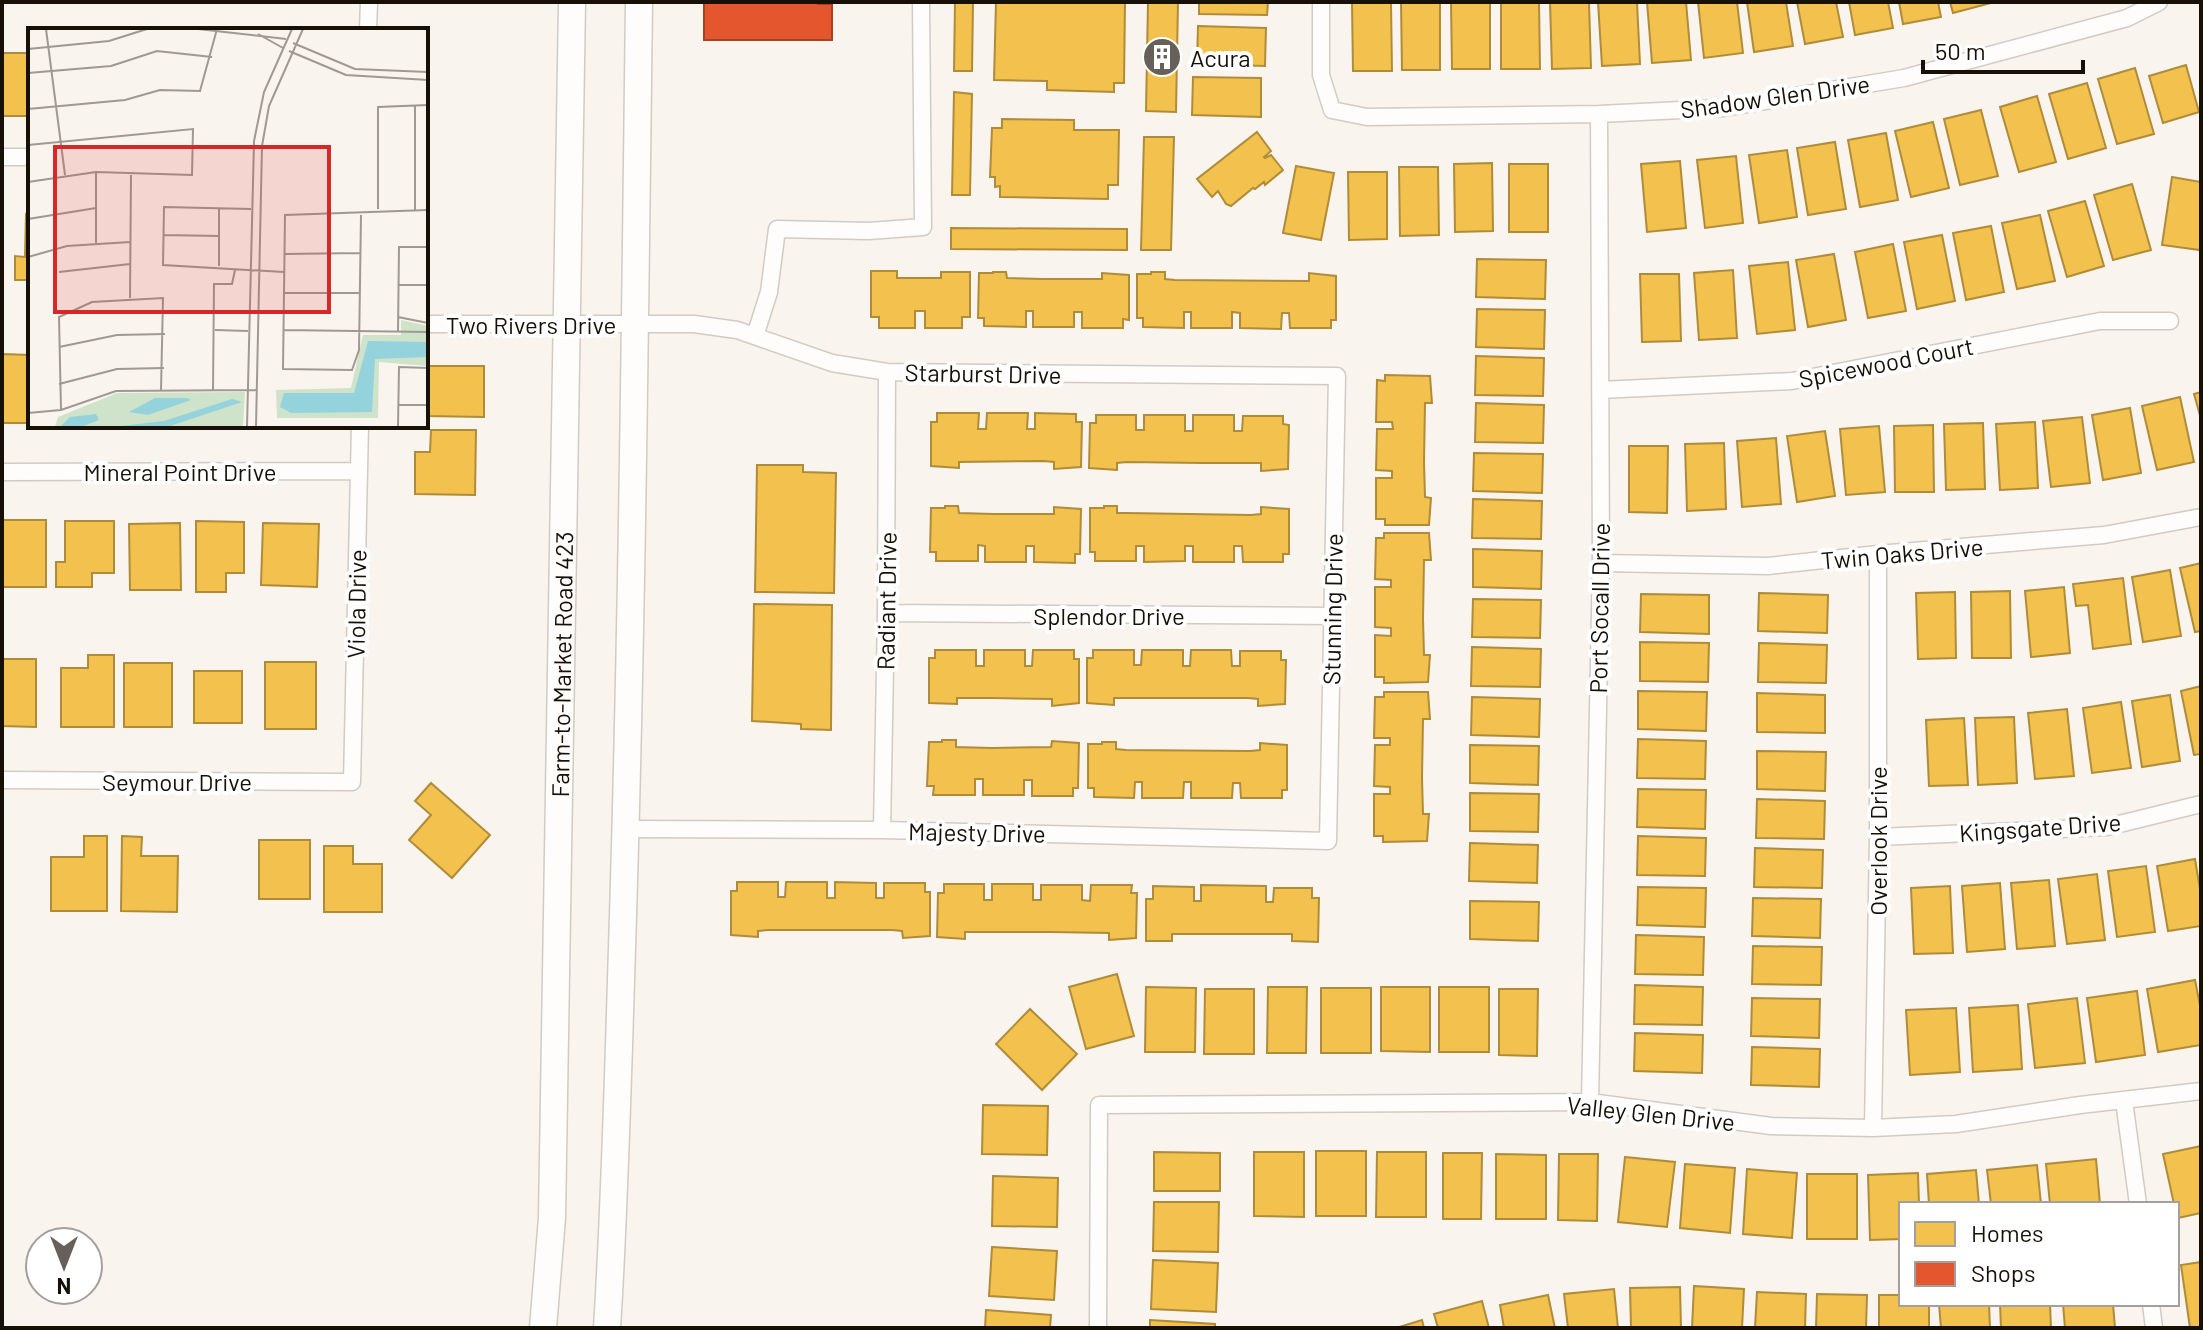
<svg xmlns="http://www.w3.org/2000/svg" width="2203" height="1330" viewBox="0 0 2203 1330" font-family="Barlow,sans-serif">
	<rect width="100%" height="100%" fill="#f9f4ee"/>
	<path fill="#f2c14e" stroke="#b08c39" stroke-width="2" d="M955,2H973L972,71H954Z
		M996,2H1125L1124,83H1114V92L1047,90V81L994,80Z
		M1148,2H1178L1176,112L1146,111Z
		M1199,2H1268L1267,15L1199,14Z
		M1401,2H1440V70H1402Z
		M1451,2H1490V69H1452Z
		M1501,2H1539L1540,69H1501Z
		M1550,2H1589L1591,68L1552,69Z
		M1598,2H1637L1640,64L1602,66Z
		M1647,2H1686L1691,60L1652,63Z
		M1698,2H1737L1743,53L1704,58Z
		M1747,2H1786L1793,46L1754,52Z
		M1797,2H1836L1843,37L1805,44Z
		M1849,2H1888L1893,28L1855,35Z
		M1899,2H1938L1941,17L1903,24Z
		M1950,2H1990L1991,3L1953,13Z
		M1352,3H1391L1392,71H1353Z
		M1198,26L1266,28L1265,66L1197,64Z
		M2,53H30V116H2Z
		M2186,65L2199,112L2163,123L2149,76Z
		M2135,68L2154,134L2117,144L2098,79Z
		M1193,77L1261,78V117L1192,115Z
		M2087,83L2106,148L2068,159L2049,94Z
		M954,92L972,94L970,195H952Z
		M2037,96L2056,162L2019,172L2000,107Z
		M1981,110L1998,176L1960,185L1944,119Z
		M1002,119L1074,120V130H1119L1118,185H1108V199L1000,197V186L995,187V177H990L992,128H1002Z
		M1933,122L1949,188L1911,197L1895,131Z
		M1257,132L1271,151L1264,157L1265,158L1271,155L1283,170L1265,185L1264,182L1255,189L1253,188L1231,206L1226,204L1218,191L1212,197L1197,179Z
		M1886,133L1898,200L1860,207L1848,140Z
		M1144,137H1174L1171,250H1141Z
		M1835,142L1846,209L1808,215L1797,148Z
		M1787,150L1797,217L1759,223L1749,155Z
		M1736,156L1743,223L1705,228L1697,160Z
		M1680,161L1686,228L1647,232L1641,164Z
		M1492,163L1493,231L1455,232L1454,164Z
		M1509,164H1548V232H1509Z
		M1296,166L1334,173L1321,240L1283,233Z
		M1399,167H1438L1439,235L1400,236Z
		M1348,172H1387V239L1349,240Z
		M2172,177L2201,182L2200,250L2162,245Z
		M2132,184L2151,250L2113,260L2094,195Z
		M2085,201L2104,266L2067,277L2048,211Z
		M26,214L30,215V280H15V256L25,257Z
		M2040,215L2055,281L2017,289L2002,223Z
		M1991,226L2004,292L1966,300L1953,233Z
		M951,228L1127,229V250L951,249Z
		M1942,235L1955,301L1917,309L1904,242Z
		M1893,244L1906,311L1868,318L1855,252Z
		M1834,254L1846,320L1808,327L1796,260Z
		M1477,259L1546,260L1545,299L1476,297Z
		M1788,262L1795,330L1757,334L1749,266Z
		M1733,270L1737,338L1699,340L1694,273Z
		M871,271H897V278H941V272H970V317H962V328H925V311H915V328H879V317H871Z
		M993,272H1006L1007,278L1042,279H1102V273L1129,275V320L1123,319V328H1082V312H1074V327H1033V311H1026V327L984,326V318H978L979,273H993Z
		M1151,272H1165V279L1175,280L1309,281V273L1336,276V320H1331V328H1290L1289,313H1282L1281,329L1240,328V313L1232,312V328H1191V312H1184V328L1143,327V318H1137V274H1151Z
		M1640,274H1679L1681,341L1642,342Z
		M1477,309L1545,310L1544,349L1476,347Z
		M2,354L30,355V423H2Z
		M1476,356L1544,358L1543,396L1475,395Z
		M426,366H484V417L426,416Z
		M1385,375L1430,376L1432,403H1425L1424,462L1425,497L1431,498L1429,525H1385V519H1376V478H1392V471L1376,470L1377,429H1393L1392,422H1376L1377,380L1385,381Z
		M2201,392V419L2194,394Z
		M2180,397L2194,462L2157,470L2142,406Z
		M1476,403L1544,405L1543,443L1475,442Z
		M2130,408L2141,473L2103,480L2092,415Z
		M937,413H979L978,429H986L987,413H1028L1027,429H1035V413L1076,414V422H1082L1081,467L1054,469V462L1044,461L959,462V468L931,466V422H937Z
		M1096,415H1136V430H1144V415H1185V431H1193V415H1234V431H1242L1243,416H1283V424L1289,425L1288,469L1261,471V463H1202L1127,462L1117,463V470L1089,468L1090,423H1096Z
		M2082,417L2090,483L2051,487L2043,421Z
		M2035,422L2038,488L2000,490L1996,424Z
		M1983,423L1985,489L1946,490L1944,424Z
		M1933,425L1934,492H1895L1894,426Z
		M1879,426L1885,492L1846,495L1840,429Z
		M431,430H476L475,495L415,494V452H430Z
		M1825,431L1835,496L1797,502L1787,436Z
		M1776,438L1781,504L1742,507L1737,441Z
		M1724,443L1726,509L1687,511L1685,444Z
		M1629,446H1668L1667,513L1629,512Z
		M1474,453L1543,454L1542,493L1473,491Z
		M757,465H803V472L836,473L834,593L755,592Z
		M1473,499L1542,501L1541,539L1472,538Z
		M945,506H958L959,513L994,514H1054V507L1081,509L1080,554H1075V563L1034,562V546H1026V562H985V546L978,545V561H936V552H930L931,508H945Z
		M1104,506H1117V513H1127L1251,515L1261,514V507L1289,509V554H1283V562H1243L1242,546H1234V562H1193V546H1185V561L1144,562V546H1136V561H1095V552H1090V508H1104Z
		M2,520H46V587H2Z
		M65,521H114V573H92V587H56V562H65Z
		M196,521L244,522V573H226V592H196Z
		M180,523L181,590H130L129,524Z
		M263,523L319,524L317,587L261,585Z
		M1384,533H1429L1431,560H1424L1423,619L1424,655H1430L1428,682L1384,683V677H1375V635L1391,636V628L1375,627V587H1391V580L1375,579L1376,538H1384Z
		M1473,549L1542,551L1541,589L1473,587Z
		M2201,563V631L2195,632L2180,568Z
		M2170,570L2181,636L2143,642L2132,577Z
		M2123,578L2131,644L2093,649L2088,605L2076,606L2073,584Z
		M2064,587L2070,653L2031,657L2025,591Z
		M2010,591L2011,658H1972L1971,592Z
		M1955,592L1956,658L1918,659L1916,593Z
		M1759,593L1828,595L1827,633L1758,631Z
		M1641,594L1709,595V634L1640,632Z
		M1473,599L1541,600L1540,638L1472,637Z
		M754,604L832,605L831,730L801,729V724L752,721Z
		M1640,642L1709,643L1708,682L1640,681Z
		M1759,643L1827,645L1826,683L1758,682Z
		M1472,647L1541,649L1540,687L1471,686Z
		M935,650H976V666H984V650H1025V666H1032L1033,650H1074V659H1079V703L1052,706V699L993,698H957V704L929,703V658H935Z
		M1093,650H1134V665H1141L1142,650H1183V666H1190L1191,650H1231L1232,666H1240V651H1281V660H1286L1285,704L1258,706V699L1248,698H1114V705L1087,703V658H1093Z
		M88,655H114V727H61V668H88Z
		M2,659H36V727L2,726Z
		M265,662H316V729H265Z
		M124,663H172V727H124Z
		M194,671H242V723H194Z
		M2201,686V754L2194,755L2181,691Z
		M1638,691L1707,692L1706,731L1638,729Z
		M1384,692H1428L1430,719H1423L1422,778L1423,814H1429L1427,841L1383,842V836H1374V794H1390V787L1374,786L1375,745H1390V738H1374L1375,697H1384Z
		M1757,693L1825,695V733L1757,732Z
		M2170,695L2180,761L2142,767L2132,701Z
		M1472,697L1540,699L1539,737L1471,735Z
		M2121,702L2131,768L2092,773L2083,708Z
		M2067,709L2074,776L2035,779L2028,713Z
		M2014,717L2017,783L1978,785L1975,718Z
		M1964,718L1968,785L1929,786L1926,720Z
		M1638,739L1706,741L1705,779L1637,778Z
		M942,740H956V747L992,748L1051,747L1052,741L1079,743L1078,788H1073V796H1032V780H1024V795H983V779H975V795H933L934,786H927L929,742H942Z
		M1102,742H1116V749L1126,750L1250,751L1260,750V743L1287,745V790H1282V798H1241L1240,783H1233L1232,798H1191V782H1184L1183,798H1142V782H1135L1134,798L1094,797V788H1088V744H1102Z
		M1470,745L1539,746L1538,785L1470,783Z
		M1757,751L1826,752L1825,791L1757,789Z
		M431,783L490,835L452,878L409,840L431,815L415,801Z
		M1638,789L1706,790L1705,829L1637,827Z
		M1470,793L1539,794L1538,832L1470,831Z
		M1757,799L1825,801L1824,839L1756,838Z
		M84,836H107V911H51V857H84Z
		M122,836L142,837L141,856H178L177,912L121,911Z
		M1638,836L1706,838L1705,876L1637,875Z
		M259,840H310V899H259Z
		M1470,843L1538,845L1537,883L1469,881Z
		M324,846H353V864H382V912H324Z
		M1755,848L1823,850L1822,888L1754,887Z
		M2195,859L2201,895V926L2168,931L2157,866Z
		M2146,866L2155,932L2117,937L2108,871Z
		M2097,874L2105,940L2067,944L2058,879Z
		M2049,880L2055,946L2017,949L2011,883Z
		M737,882H778V897H785L786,882H827V898H835V882L876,883V898H884V883H925V892H930V936L903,938L902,931L892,930H768L758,931V937L731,935V891H737Z
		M2000,883L2005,949L1967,952L1962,886Z
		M944,884H984V900H992V884H1033V900H1041V885H1082V900L1090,901L1091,885H1132L1131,893H1137L1136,938L1109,940V933L1050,932H965V939L937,937L938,893H944Z
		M1201,885L1266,886V902H1273L1274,888H1312V898H1319L1318,942L1292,941V934H1172V941H1146V899H1153V886L1194,887V901H1201Z
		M1950,886L1953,953L1914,954L1911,888Z
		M1638,887L1706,888L1705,927L1637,925Z
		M1753,898L1821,899L1820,938L1752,936Z
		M1470,901L1539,902L1538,941L1470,939Z
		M1636,935L1704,937L1703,975L1635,974Z
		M1753,946L1822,947L1821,985L1752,984Z
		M1117,974L1134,1036L1086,1049L1069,987Z
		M2195,980L2201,1010V1045L2158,1052L2147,989Z
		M1635,985L1703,987L1702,1025L1634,1024Z
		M1146,987L1196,988L1195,1052H1145Z
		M1268,987H1307L1306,1053H1267Z
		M1381,987H1430V1052L1381,1051Z
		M1439,987H1489V1052H1439Z
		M1321,988H1371V1053H1321Z
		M1205,989H1254V1054H1204Z
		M1499,989H1538L1537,1056L1499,1055Z
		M2137,991L2145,1055L2096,1062L2087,998Z
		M1752,998L1820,999L1819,1038L1751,1036Z
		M2077,998L2085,1063L2035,1068L2028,1004Z
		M2018,1005L2022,1069L1973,1072L1969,1008Z
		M1956,1008L1960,1072L1910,1075L1906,1010Z
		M1030,1009L1077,1054L1042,1090L996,1044Z
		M1635,1033L1703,1035L1702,1073L1634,1071Z
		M1752,1047L1820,1049L1819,1087L1751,1085Z
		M983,1105L1048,1106L1047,1155L982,1154Z
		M2201,1146V1213L2178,1218L2177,1204H2174L2163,1154Z
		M1316,1151H1366V1216H1316Z
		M1154,1152L1220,1153V1191H1154Z
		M1254,1152H1304V1217L1254,1216Z
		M1377,1152H1426V1217H1376Z
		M1443,1153H1482L1481,1219H1443Z
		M1496,1154L1546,1155V1219H1496Z
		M1559,1154H1598L1597,1221L1558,1220Z
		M1625,1157L1675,1162L1667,1227L1618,1222Z
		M2096,1159L2100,1204H2050L2046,1164Z
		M1685,1164L1735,1168L1730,1233L1680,1228Z
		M2037,1165L2041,1204H1991L1987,1170Z
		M1747,1169L1797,1173L1792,1238L1743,1234Z
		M1976,1170L1979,1204H1929L1927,1174Z
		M1918,1173L1919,1204H1901V1239L1870,1240L1868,1175Z
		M1807,1174H1857V1239H1807Z
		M993,1176L1058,1178L1057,1227L992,1226Z
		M1154,1202H1219L1218,1252L1153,1251Z
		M992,1247L1057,1251L1054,1300L989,1296Z
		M1153,1260L1218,1263L1216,1312L1151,1309Z
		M2201,1262V1328H2190L2181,1265Z
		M1694,1286L1744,1289L1742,1328H1692Z
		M1680,1287L1681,1328H1631L1630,1288Z
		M1614,1289L1618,1328H1568L1564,1294Z
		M1757,1292L1806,1294L1805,1328H1755Z
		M1817,1294L1867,1295L1866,1328H1816Z
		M1548,1295L1555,1328H1504L1500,1305Z
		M1879,1295H1901V1304H1929V1328H1879Z
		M1482,1301L1489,1328H1438L1434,1314Z
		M1939,1304H1989L1990,1328H1941Z
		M2000,1304H2050L2051,1328H2001Z
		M2063,1304H2113L2115,1328H2065Z
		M986,1310L1051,1315L1050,1328H985Z
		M1150,1320L1215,1324V1328H1150Z
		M1422,1320L1424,1328H1396Z"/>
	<path fill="#e4572e" stroke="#a64222" stroke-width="2" d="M704,2H818V4H832V40H704Z"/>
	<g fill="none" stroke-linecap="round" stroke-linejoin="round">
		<g stroke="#d1cbc4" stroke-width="19">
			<path id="street" d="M1321,2V75L1332,110L1367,117L1599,114L1723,108L1904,78L2127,18L2159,2
				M368,30L369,2
				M2,157H30
				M426,324H694L737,330L832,363L887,372L1337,376L1328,841L882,830L626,829
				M755,336L769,292L777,229L869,231L923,227L921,2
				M1600,390L1792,381L2100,321H2170
				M2,472L359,471
				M1601,563L1768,566L1878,554L2104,535L2201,517
				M886,613L1332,616
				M2,780L352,782L360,426
				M882,830L886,613L887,372
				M1878,837L2107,827L2201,804
				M2124,1101L2138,1204
				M1590,1102L1601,563L1599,114
				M1873,1128L1878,837V554
				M2151,1304L2154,1328
				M1098,1328L1099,1105L1590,1102L1771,1126L1873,1128L1956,1124L2080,1105L2201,1091"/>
		</g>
		<g stroke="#d1cbc4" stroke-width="29">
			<g id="primary">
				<path id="s1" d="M543,1328L552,1218L572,2"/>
				<path d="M607,1328C615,1202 618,1075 622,948C632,633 635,317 639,2"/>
			</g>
		</g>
		<use href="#street" stroke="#fefdfc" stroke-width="16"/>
		<use href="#primary" stroke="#fefdfc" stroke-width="26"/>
	</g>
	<defs>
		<g id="building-disc" transform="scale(2)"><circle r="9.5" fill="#666058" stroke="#fff"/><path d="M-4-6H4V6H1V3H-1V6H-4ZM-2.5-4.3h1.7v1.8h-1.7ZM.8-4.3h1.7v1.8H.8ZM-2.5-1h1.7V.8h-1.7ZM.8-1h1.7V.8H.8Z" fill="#fff"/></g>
	</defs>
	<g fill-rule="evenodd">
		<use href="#building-disc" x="1162" y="57"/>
	</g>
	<g text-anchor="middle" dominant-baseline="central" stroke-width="8" stroke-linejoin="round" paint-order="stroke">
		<g font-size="24" fill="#171007" stroke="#fff" text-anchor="start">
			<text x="1190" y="57">Acura</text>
		</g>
		<g font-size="24" fill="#171007" stroke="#fff">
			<text transform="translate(1775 96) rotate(-8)">Shadow Glen Drive</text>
			<text x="531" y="324">Two Rivers Drive</text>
			<text transform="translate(1886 362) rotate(-11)">Spicewood Court</text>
			<text transform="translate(983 373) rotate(1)">Starburst Drive</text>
			<text x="180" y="471">Mineral Point Drive</text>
			<text transform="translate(1902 553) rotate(-5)">Twin Oaks Drive</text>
			<text transform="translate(886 601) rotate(-89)">Radiant Drive</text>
			<text transform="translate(356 604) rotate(-89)">Viola Drive</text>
			<text transform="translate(1599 608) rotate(-89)">Port Socall Drive</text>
			<text transform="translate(1332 609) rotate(-89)">Stunning Drive</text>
			<text x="1109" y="615">Splendor Drive</text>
			<text stroke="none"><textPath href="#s1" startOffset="664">Farm-to-Market Road 423</textPath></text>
			<text x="177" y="781">Seymour Drive</text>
			<text transform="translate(2040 827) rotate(-4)">Kingsgate Drive</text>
			<text transform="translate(977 832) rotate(1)">Majesty Drive</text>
			<text transform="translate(1877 841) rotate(-90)">Overlook Drive</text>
			<text transform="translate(1651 1113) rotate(6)">Valley Glen Drive</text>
		</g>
	</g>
	<g transform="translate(28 28)">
		<rect width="400" height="400" fill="#f9f4ee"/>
		<path d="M373,292L400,298V338L351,334L350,390H249L248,362L323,360L335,307H373ZM217,364L215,399H27L30,389L89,365Z" fill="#cfe2ca"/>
		<path d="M340,313L400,314V329L347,331L344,384L263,385L252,379L256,365H326ZM127,370H159L163,372L120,387L101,384ZM204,371L214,374L139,399H85L136,393ZM68,386L71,392L53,399H32L42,389Z" fill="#94d3dc"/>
		<path fill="none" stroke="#9f9992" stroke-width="2" d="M18,1L37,147M170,1L258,11M230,6L255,20M265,15L327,41L400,44M0,21L81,13L119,1M261,23L318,47L400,52M0,45L83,38L129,23L184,29M0,81L97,72L132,62L172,63L189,1M0,117L165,101L164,147L68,144L0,154M223,181L136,179L135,237L256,244M350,181V79L400,77M387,182V77M333,187L331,322L324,342L255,341L257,187L400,182M0,191L68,180M135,207L191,208M68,215V144M256,226L333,225M0,229L39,218L102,214M191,238V181M31,244L102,236M370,257H400M256,265H332M102,270L103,147M370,289L400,295M187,302L220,303M255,302L400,304M370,304L371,219H400M31,319L89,307L137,306M31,356L89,341L136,340M185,362L186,256H204L207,242M371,377H400M33,382L31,289L64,274L135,270L133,362M0,385L33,382L88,363L229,362M219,399L226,113L236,64L264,1M228,399L234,118L241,78L275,1M370,399L371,339L400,340"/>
		<path fill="#d62828" fill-opacity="0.15" stroke="#d62828" stroke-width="4" d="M27,119H301V284H27Z"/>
		<rect width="400" height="400" fill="none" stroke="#171007" stroke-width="4"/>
	</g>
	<rect width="2203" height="1330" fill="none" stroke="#171007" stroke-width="8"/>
	<rect x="1899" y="1202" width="280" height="104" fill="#ffffff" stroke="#a29f9c" stroke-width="2"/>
	<rect x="1915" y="1222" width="40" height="24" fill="#f2c14e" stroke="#a29f9c" stroke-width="2"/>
	<text x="1971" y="1242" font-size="24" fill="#171007">Homes</text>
	<rect x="1915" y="1262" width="40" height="24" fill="#e4572e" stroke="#a29f9c" stroke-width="2"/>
	<text x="1971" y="1282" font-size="24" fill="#171007">Shops</text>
	<g transform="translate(64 1266) rotate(180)"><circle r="38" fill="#ffffff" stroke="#a29f9c" stroke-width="2"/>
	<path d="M0-6L14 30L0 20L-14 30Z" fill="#666058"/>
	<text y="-12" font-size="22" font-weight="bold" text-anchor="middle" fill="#171007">N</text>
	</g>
	<path d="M1923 60v12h160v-12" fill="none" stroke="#171007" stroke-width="4"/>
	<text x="1935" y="60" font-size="24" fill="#171007" stroke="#ffffff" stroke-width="6" paint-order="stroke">50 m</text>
</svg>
